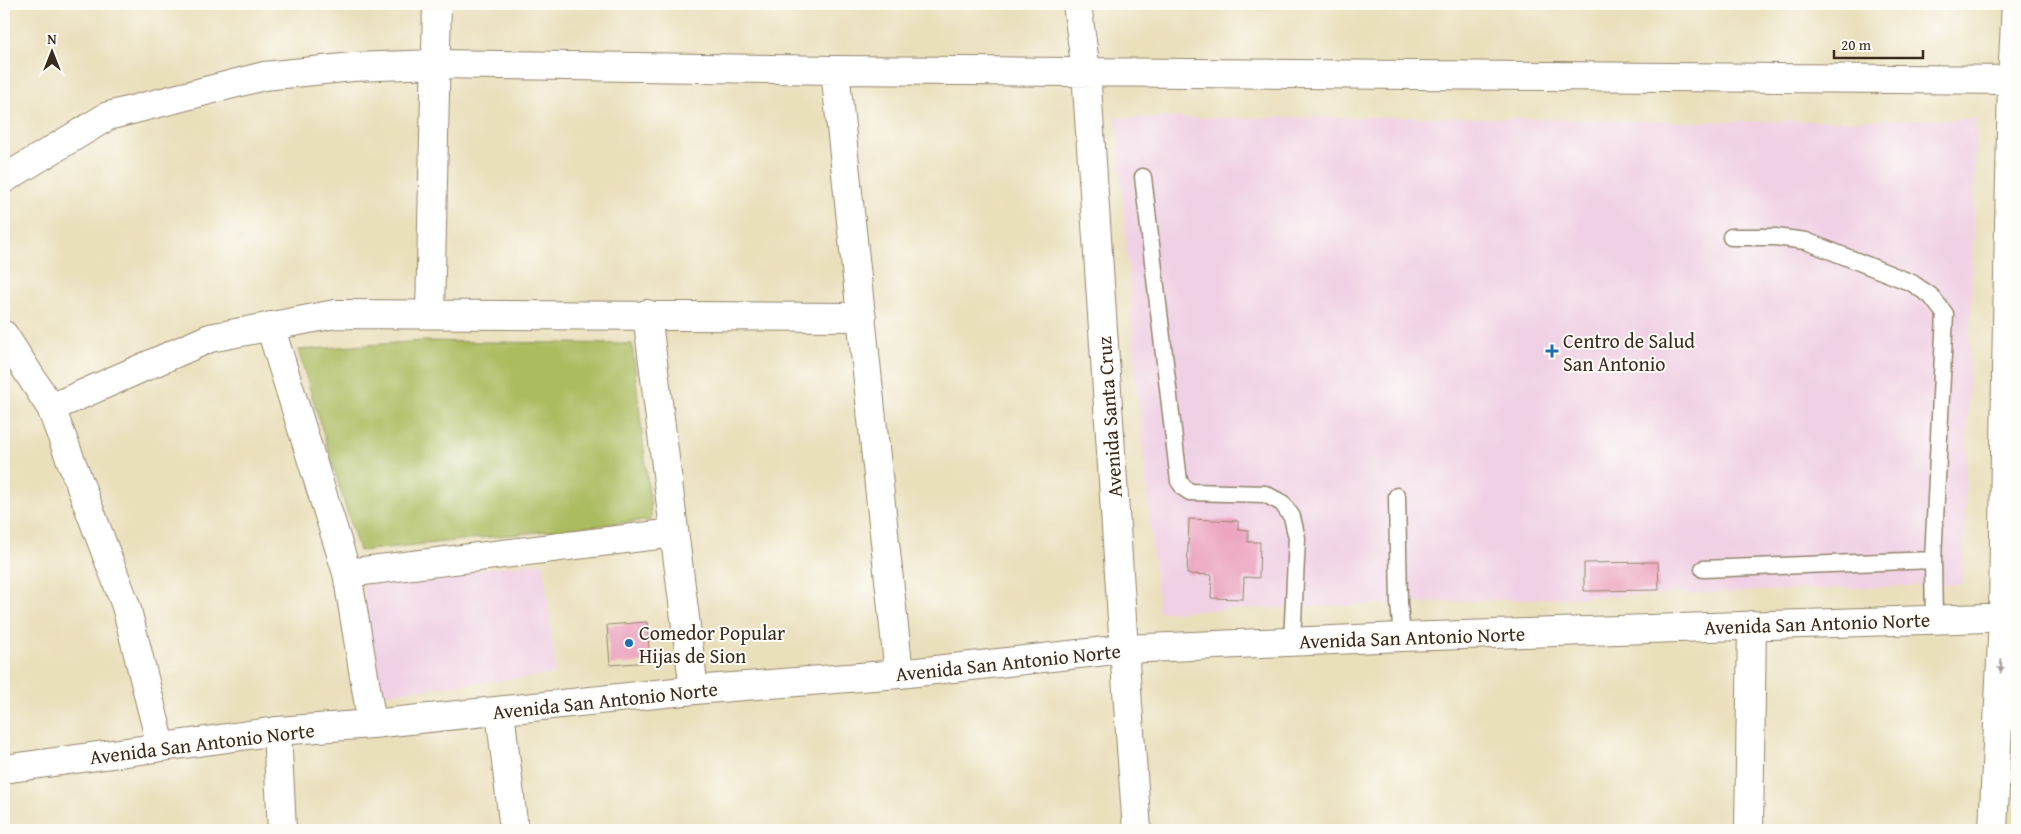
<svg xmlns="http://www.w3.org/2000/svg" width="2021" height="834" viewBox="0 0 2021 834" font-family="'Gentium Book Plus',serif">
	<rect width="100%" height="100%" fill="#fdfcf7"/>
	<filter id="ink" filterUnits="userSpaceOnUse"><feTurbulence type="fractalNoise" baseFrequency=".02" numOctaves="2"/><feDisplacementMap in="SourceGraphic" scale="10" xChannelSelector="R" yChannelSelector="G"/><feConvolveMatrix kernelMatrix="1 2 1 2 8 2 1 2 1" color-interpolation-filters="sRGB"/></filter>
	<filter id="wash" filterUnits="userSpaceOnUse"><feTurbulence type="fractalNoise" baseFrequency=".0096" numOctaves="4" result="noise"/><feDisplacementMap in="SourceGraphic" scale="20" xChannelSelector="R" yChannelSelector="G"/><feGaussianBlur stdDeviation="1.12" result="paint"/><feColorMatrix in="noise" values="0 0 0 0 0 0 0 0 0 0 0 0 0 0 0 0 0 1.4 0 .05"/><feComposite in="paint" operator="in"/></filter>
	<g filter="url(#wash)">
		<rect width="100%" height="100%" fill="#eadfbb"/>
		<path fill="#f0d0e4" d="M1437,117L1686,122L1977,119L1963,584L1159,612L1135,371L1131,300L1116,118Z
			M543,562L556,674L378,694L363,584Z"/>
		<path fill="#abbb5e" stroke="#73723e" d="M422,341L632,344L652,520L359,551L298,350Z"/>
		<g id="blocks">
			<path fill="#eca5c0" d="M1189,519L1238,521V529L1248,530V542H1260L1259,578L1244,577L1243,599L1211,598L1212,575L1187,574Z
				M1658,562L1659,590L1584,591V563Z
				M647,622L650,662L610,665L607,625Z"/>
		</g>
	</g>
	<g filter="url(#ink)">
		<use href="#blocks" fill-opacity="0" stroke="#92846c" stroke-width="1"/>
		<g fill="none" stroke-linecap="round" stroke-linejoin="round">
			<g stroke="#92846c" stroke-width="19">
				<path id="service" d="M1143,177L1179,481L1184,488L1190,492L1265,494L1282,503L1292,517L1297,538L1292,642
					M1731,237H1775L1806,241L1912,283L1931,296L1945,314L1933,560L1934,620
					M1397,496L1399,603L1402,637
					M1703,569L1933,560"/>
			</g>
			<g stroke="#92846c" stroke-width="30">
				<path id="minor" d="M1077,4L1086,71L1124,649
					M835,70L899,674
					M4,179L108,116L264,76L353,67L436,64L835,70L2017,80
					M430,314L437,4
					M647,314L694,690
					M270,326L347,573L372,724
					M4,335L51,408L126,606L161,746
					M51,408L210,338L335,314L862,317
					M347,573L674,533
					M500,711L514,830
					M277,731L282,830
					M1749,830L1752,625"/>
			</g>
			<g stroke="#92846c" stroke-width="30">
				<path id="tertiary" d="M1124,649L1137,830
					M4,769L277,731L372,724L694,690L899,674L1124,649L1402,637L2017,617
					M1993,830L2003,618L2006,373L2012,80L2016,4"/>
			</g>
			<use href="#service" stroke="#fff" stroke-width="16"/>
			<use href="#minor" stroke="#fff" stroke-width="28"/>
			<use href="#tertiary" stroke="#fff" stroke-width="28"/>
		</g>
		<defs><path id="oneway-solid" d="M-6-.8H1V-3.2L6.5 0L1 3.2V.8H-6Z" transform="scale(1.25)"/></defs>
		<use fill="#a79f9a" href="#oneway-solid" transform="translate(2001 666) rotate(93)"/>
	</g>
	<g fill="#1f6fb2" stroke="#fdfcf7" stroke-width="2">
		<path d="M1549.5 343.5h5v5h5v5h-5v5h-5v-5h-5v-5h5z"/>
		<circle cx="629" cy="643" r="5"/>
	</g>
	<g text-anchor="middle" dominant-baseline="central" stroke-width="4" stroke-linejoin="round" paint-order="stroke">
		<g font-size="20" fill="#3b2a1e" stroke="#fdfcf7" text-anchor="start">
			<text x="1563" y="340">Centro de Salud<tspan x="1563" dy="23">San Antonio</tspan></text>
			<text x="639" y="632">Comedor Popular<tspan x="639" dy="23">Hijas de Sion</tspan></text>
		</g>
		<g font-size="20" fill="#3b2a1e" stroke="#fdfcf7">
			<text transform="translate(1109 417) rotate(-94)">Avenida Santa Cruz</text>
			<text transform="translate(1817 623) rotate(-2)">Avenida San Antonio Norte</text>
			<text transform="translate(1412 637) rotate(-2)">Avenida San Antonio Norte</text>
			<text transform="translate(1008 662) rotate(-6)">Avenida San Antonio Norte</text>
			<text transform="translate(605 700) rotate(-6)">Avenida San Antonio Norte</text>
			<text transform="translate(202 743) rotate(-7)">Avenida San Antonio Norte</text>
		</g>
	</g>
	<rect width="2021" height="834" fill="none" stroke="#fdfcf7" stroke-width="20"/>
	<g transform="translate(52 52)" stroke="#fdfcf7" stroke-width="4" paint-order="stroke">
	<path d="M0-4L9 19L0 12L-9 19Z" fill="#3b2a1e"/>
	<text y="-8" font-size="14" font-weight="bold" text-anchor="middle" fill="#3b2a1e">N</text>
	</g>
	<path d="M1834 50v8h89v-8" fill="none" stroke="#3b2a1e" stroke-width="2.5"/>
	<text x="1841" y="50" font-size="15" fill="#3b2a1e" stroke="#fdfcf7" stroke-width="4" paint-order="stroke">20 m</text>
</svg>
